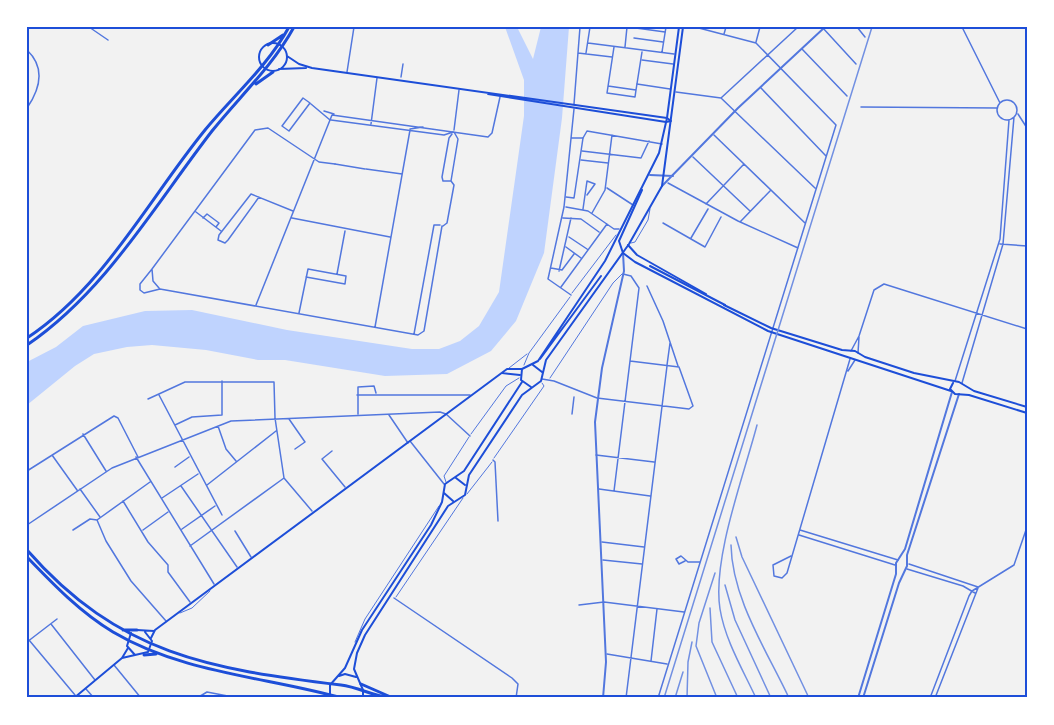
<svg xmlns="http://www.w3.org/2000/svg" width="1054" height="725" viewBox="0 0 1054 725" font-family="Manrope,sans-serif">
	<rect width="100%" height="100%" fill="#f2f2f2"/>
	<path fill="#bfd3fe" d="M505,27H517L533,59L541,27H569L562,118L544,253L516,321L491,351L447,374L385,376L285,360H258L206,350L152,345L127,347L94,354L75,366L27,405V362L56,347L83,326L145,311L192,310L287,330L412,349H439L460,341L479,326L499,292L524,116V80Z"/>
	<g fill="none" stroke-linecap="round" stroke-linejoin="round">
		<path stroke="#5277de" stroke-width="1" d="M631,243L635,242L648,220L650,209
			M572,293L616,235
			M524,365L529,353L570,297
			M509,368L527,354
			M550,378L613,283L622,274
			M471,434L506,386L519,378
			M494,458L544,386L542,383
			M446,482L444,476L469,437
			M467,494L492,462
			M396,597L463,498
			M180,613L192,608L210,591
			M355,642L365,619L439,506"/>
		<path stroke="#5277de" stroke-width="1.5" d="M636,28L665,32
			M634,38L663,42
			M642,60L673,64
			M401,77L403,64
			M637,84L670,89
			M335,164L365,169
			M566,197L574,198L583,138
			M663,223L705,247L721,217
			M691,238L708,209
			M647,286L663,321L678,366
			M667,365L670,343
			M389,415L408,443
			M80,489L100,517
			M143,530L168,512
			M651,661L657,609"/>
		<path stroke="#5277de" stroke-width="1.5" d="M89,27L108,40
			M822,27L856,64
			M857,27L865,37
			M962,27L1000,103
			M724,34L726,27
			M756,42L760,27
			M588,43L674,54
			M625,47L627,27
			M802,49L847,96
			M27,50C46,68 40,89 27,108
			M662,52L666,27
			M578,53L612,57
			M586,53L590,27
			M347,72L354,27
			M608,86L636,90L635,97L607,93L614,47
			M761,88L826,156
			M636,90L642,52
			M676,92L721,98L815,188
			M303,98L310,103L289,131L282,126Z
			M721,98L798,27
			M997 110a10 10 0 1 1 20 0a10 10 0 1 1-20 0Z
			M311,104L330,120
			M574,104L580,27
			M861,107L997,108
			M324,111L334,114
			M1018,114L1027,128
			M331,120L444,135L453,132
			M371,124L377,78
			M410,129L423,127
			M454,130L459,90
			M714,135L805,223
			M571,138H583L587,131L662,144
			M582,151L641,158L649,141
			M693,157L750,211
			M581,160L608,163
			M366,169L402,174
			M451,181H443L442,177L449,138L452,134
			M668,183L738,221L798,248
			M607,188L633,205
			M259,197L228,240L225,243L218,240L219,235L251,194L293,211
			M706,204L744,164
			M566,207L588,211L614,229H619
			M583,209L587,181L595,184L587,195
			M196,212L221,231
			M592,213L605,190L612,135
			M203,218L207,214L219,223L216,227
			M292,218L390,237
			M563,218L581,219L599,232
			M740,222L770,191
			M443,226L447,223L454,185L451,181L458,139L454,132
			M569,237L587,249
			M1000,244L1027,246
			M566,247L581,258
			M551,268L562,270L574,254
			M152,269L140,284V290L144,293L160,289L418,335L424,331L442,226
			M559,271L571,218
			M337,274L345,231
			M561,287L607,224
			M159,288L153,281L152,269L255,130L268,128L319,162L335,164
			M571,295L548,279L564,207L574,109
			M256,305L332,115L488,137L492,133L500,97
			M299,313L308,269L346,276L345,284L306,277
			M375,327L410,130
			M414,334L434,225H440
			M851,351L859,336L874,290L884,284L1027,329
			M858,353L859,337
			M848,371L855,360
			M542,379L554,381L597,398L689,409L693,406L679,367L630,361
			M955,381L1000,239L1009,120
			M962,383L1003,244L1014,117
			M159,395L222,515
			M357,395H470
			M148,399L185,382H274L275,418L284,478
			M358,414V387L374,386L376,393
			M572,414L574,397
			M289,419L305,442L295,449
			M175,425L192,417L222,415V381
			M218,426L226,449L236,461
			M83,434L106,471
			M410,441L444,484
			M332,451L322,459L345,487
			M52,455L77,490
			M596,455L654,462
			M136,457L214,584
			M493,460L495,462L498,521
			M175,467L189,457
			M27,471L114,416L118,418L138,457
			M207,485L276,431
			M181,486L237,567
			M599,489L650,496
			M614,491L639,288L631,276L623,274
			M162,498L198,474
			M123,501L148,542L168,565V572L190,602
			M97,520L106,541L131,581L166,621
			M27,525L112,468L231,421L440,412L446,414L470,436
			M182,529L215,506
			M73,530L90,519L97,520L150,482
			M800,530L898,560
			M235,531L251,557
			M799,535L895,565
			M602,542L644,547
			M190,546L284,478L312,511
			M791,556L773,565L774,576L782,578L787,573L850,359
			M603,560L642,564
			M685,561L679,564L676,559L681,556L688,562H700
			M909,564L978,587
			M907,569L963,586L975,593
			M394,598L512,678L518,684L516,698
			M27,600V603
			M579,605L604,602L684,612
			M51,624L95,680
			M29,640L75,695
			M27,642L57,619
			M607,654L667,664
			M114,665L141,698
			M86,689L94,698
			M197,698L207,692L238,698
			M626,698L667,366
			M658,698L836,125L756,43L695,27
			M930,698L969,596L972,591L1014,565L1027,527
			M935,698L978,588"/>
		<path stroke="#5277de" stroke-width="2" d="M650,175L673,176
			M662,186L738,108L825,27
			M603,698L606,662L595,422L602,368L624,271L623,253
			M858,698L896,574V563L905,549L952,392
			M863,698L899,583L907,566V555L959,394"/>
		<path stroke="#1d4ed8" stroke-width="2" d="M259 57a14 14 0 1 1 28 0a14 14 0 1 1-28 0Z
			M287,56L299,64L312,68L667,118L671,121
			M279,69L306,68
			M488,94L666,122L671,121
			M642,190L619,241L623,253L635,262L768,331L951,391
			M628,245L637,255L706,294
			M724,305L771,328L842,350L855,351L865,357L914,373L959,382L974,391L1027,407
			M502,373L520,375
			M953,383L950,389L955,394L969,395L1027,413
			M137,630L154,631
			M131,633L127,646L135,655
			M151,638L155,630L507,369H522
			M122,658L148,652L152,641L145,632
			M74,698L122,658L128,648"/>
		<path stroke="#1d4ed8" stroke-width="2" d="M650,266L725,305
			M540,359L601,276
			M533,365L542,372
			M531,387L521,380L522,369L538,361L605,261L659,153L667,118L679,27
			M456,478L465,485
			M444,493L453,501
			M339,676L345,674L356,677
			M330,698V685L345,668L362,630L431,525L442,502L445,484L464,471L522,382
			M363,698V690L354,669L357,653L365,635L448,506L465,495L469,475L522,395L541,381L546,360L629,244L662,186L683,27"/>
		<path stroke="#1d4ed8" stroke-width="3" d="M268,45L283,35
			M256,84L273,72
			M27,338C104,287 148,200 205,130C234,95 267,67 289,27
			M27,345C106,291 154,206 212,131C240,96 272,67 294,27
			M27,550C119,655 210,669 341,685C358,687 373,696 390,698
			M27,557C54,585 80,612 113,632C182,673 267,677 342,698
			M123,630H137
			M144,655L156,654
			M361,684L393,698"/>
		<path stroke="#7290e2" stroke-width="1.5" d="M736,537L742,557L809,698
			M731,545C732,599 767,651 789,698
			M715,573L699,623L696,646L717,698
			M725,585L735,620L771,698
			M710,608L712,642L738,698
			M664,698L872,27
			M675,698L683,672
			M687,698L688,662L692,642
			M756,698C743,670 725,640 720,609C712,559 744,475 757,425"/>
	</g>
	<rect width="1054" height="725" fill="none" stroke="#ffffff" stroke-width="57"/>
	<rect x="28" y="28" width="998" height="668" fill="none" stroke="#1d4ed8" stroke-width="2"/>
</svg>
